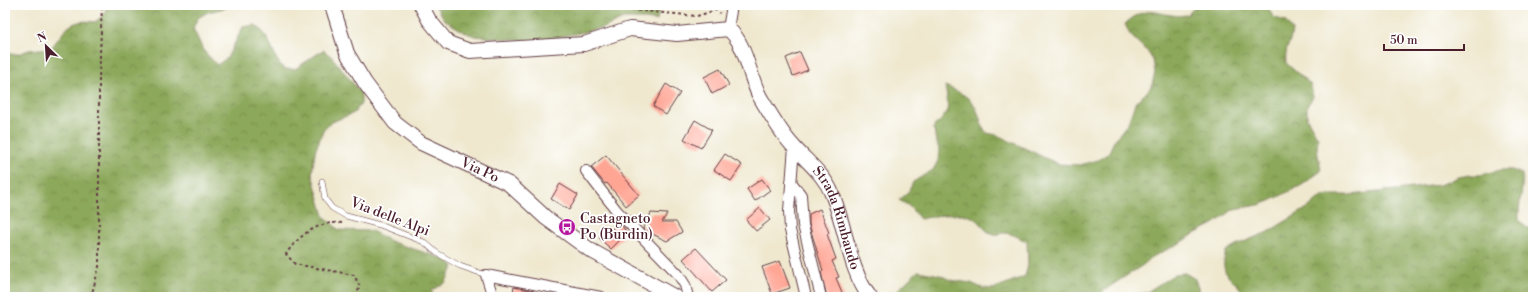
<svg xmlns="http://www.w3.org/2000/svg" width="1538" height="302" viewBox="0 0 1538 302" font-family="'Libre Bodoni',serif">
	<defs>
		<pattern id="forest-crowns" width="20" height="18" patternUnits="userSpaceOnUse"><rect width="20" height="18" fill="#8ca85a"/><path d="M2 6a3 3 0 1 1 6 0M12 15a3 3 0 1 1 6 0" fill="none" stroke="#74884b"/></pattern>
	</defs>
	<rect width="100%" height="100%" fill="#fff"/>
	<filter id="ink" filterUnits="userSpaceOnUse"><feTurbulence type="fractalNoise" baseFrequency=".025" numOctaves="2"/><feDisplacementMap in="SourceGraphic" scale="8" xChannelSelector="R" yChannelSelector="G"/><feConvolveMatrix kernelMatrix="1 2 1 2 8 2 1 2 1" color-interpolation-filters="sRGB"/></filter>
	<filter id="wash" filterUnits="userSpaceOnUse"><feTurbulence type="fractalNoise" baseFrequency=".012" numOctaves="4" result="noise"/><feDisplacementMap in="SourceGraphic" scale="16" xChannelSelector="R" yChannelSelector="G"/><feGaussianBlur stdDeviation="0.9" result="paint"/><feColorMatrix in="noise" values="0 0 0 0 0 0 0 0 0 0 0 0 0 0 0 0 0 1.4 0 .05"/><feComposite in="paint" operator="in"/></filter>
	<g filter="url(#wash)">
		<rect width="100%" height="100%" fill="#efe8cf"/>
		<path fill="url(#forest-crowns)" stroke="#6b6442" d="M107,5H237L208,12L198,18L193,28L203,50L217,65L227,58L243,27L255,25C273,37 270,55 284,69H295L323,50L332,57L361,93V104L354,113L332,122L323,130L315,152L312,174L324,216L339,230L372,231L392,242L445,259L454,266L445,283L431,291L435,297H5V54H18L29,50L51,48C66,30 69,18 95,22L104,15Z
			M435,5H660L657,21L646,19H623L603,28L537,42L475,36L464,32L445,20Z
			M1197,5H1269L1268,7L1273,17L1285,21L1292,30C1291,44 1284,48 1286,63L1311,85L1313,97L1307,106V118L1318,138L1317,149L1321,171L1302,185L1270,201L1259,205L1234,209L1215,223L1194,234L1184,241L1152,257L1143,265L1103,291L1098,297H890L918,271L940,275L950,280L971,283L982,288L993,289L1025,276L1028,265L1027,242C1020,238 1012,233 1004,233C1001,233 997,235 994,234C984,233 983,223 976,219C960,210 937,216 920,219L909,206L899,200L908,193L913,182L933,170L938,161L939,149L935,137L934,126C952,113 948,105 945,86C959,92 973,97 978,113C981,121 981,126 987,133L997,135L1058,164L1080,165L1101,159L1109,152L1114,141L1128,123L1136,101L1145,94L1152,85L1155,72L1153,60L1147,51L1130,35L1125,24C1151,0 1159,19 1187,15Z
			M1501,170H1512L1522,174C1524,190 1518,204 1519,220L1527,228H1533V297H1244C1239,277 1217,282 1226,251L1236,245L1268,232L1309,207L1318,199L1328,195H1351L1439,185L1459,177L1469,175H1480Z
			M1185,273L1195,279L1201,297H1129L1147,292L1175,274Z"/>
		<g id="blocks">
			<path fill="#ffa594" d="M800,52L808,70L793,76L786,58Z
				M720,69L729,85L712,94L704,77Z
				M666,84L680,93L666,115L653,106Z
				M695,120L712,130L701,148L684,139Z
				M725,154L742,165L731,181L714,170Z
				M606,155L639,195L626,206L607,183L605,184L591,167Z
				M762,179L770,190L755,201L747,189Z
				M560,184L578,195L569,210L551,199Z
				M760,208L770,220L756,231L746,220Z
				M820,209L829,233L827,234L836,259L832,261L839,277L836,278L844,297H827L821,272L823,271L809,224V214Z
				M651,213L667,214L662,222H676L682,232L667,241L646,231L643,229Z
				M620,223L627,233L611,249L599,238Z
				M696,248L726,280L712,292L683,259Z
				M780,261L790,288L772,294L762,267Z
				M514,287L534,291L533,297H512Z"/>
		</g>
	</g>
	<g filter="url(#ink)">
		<use href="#blocks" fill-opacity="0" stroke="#633d44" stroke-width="1"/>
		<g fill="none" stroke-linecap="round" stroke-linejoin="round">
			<g stroke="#633d44" stroke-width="6">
				<path id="lane" d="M322,181L325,199L332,208L346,216L380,225L424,242L437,253L460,266L486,275"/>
			</g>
			<g stroke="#633d44" stroke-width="12">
				<path id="street" d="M728,29L732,5
					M794,147L789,211L790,230L806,297
					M586,171L617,211L678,274L685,285L688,297
					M791,182L801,195L803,225L821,297
					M493,297L486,275L601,297"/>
			</g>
			<g stroke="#633d44" stroke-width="16">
				<g id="secondary">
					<path id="s1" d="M332,5L347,53L365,83L395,123L421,143L509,184L546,218L590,250L675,297"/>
					<path id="s2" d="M421,5L429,20L448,43L470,51L584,44L630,29L677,34L728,29C746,42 749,77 760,97C769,112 782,135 794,147C808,163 824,174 832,194C845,224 850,273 870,297"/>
				</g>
			</g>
			<path stroke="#633d44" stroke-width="2" stroke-dasharray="3 3" stroke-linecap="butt" d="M577,5L585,8L599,5
				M614,5L632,10L697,16L716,10L720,13
				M342,223C318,221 299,235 286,254L295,264L354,275L360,287L355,297
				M91,297L99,267V80L102,5"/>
			<use href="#lane" stroke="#fff" stroke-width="5"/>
			<use href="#street" stroke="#fff" stroke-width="10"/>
			<use href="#secondary" stroke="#fff" stroke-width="14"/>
		</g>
	</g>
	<defs>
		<g id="bus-disc" transform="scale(0.9)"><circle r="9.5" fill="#b5179e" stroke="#fff"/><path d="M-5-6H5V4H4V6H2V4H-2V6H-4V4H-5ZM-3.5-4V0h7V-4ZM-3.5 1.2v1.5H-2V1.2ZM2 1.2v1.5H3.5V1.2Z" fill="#fff"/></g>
	</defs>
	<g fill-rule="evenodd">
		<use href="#bus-disc" x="567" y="227"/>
	</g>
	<g text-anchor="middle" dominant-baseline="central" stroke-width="3.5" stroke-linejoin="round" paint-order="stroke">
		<g font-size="14" fill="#4a1f2b" stroke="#fff">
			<text stroke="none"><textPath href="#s1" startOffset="233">Via Po</textPath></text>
			<text transform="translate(390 217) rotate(21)">Via delle Alpi</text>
			<text stroke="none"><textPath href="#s2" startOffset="553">Strada Rimbaudo</textPath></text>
		</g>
		<g font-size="14" fill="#4a1f2b" stroke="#fff" text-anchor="start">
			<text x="580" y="219">Castagneto<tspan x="580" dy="16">Po (Burdin)</tspan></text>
		</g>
	</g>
	<rect width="1538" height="302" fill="none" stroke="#fff" stroke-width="20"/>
	<g transform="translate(46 46) rotate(335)" stroke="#ffffff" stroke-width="3" paint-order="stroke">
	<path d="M0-3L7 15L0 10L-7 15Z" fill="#4a1f2b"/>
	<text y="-6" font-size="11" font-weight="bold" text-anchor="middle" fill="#4a1f2b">N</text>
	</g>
	<path d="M1384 44v6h80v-6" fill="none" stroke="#4a1f2b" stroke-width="2"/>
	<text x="1390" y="44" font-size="12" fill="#4a1f2b" stroke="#ffffff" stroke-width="3" paint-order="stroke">50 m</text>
</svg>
